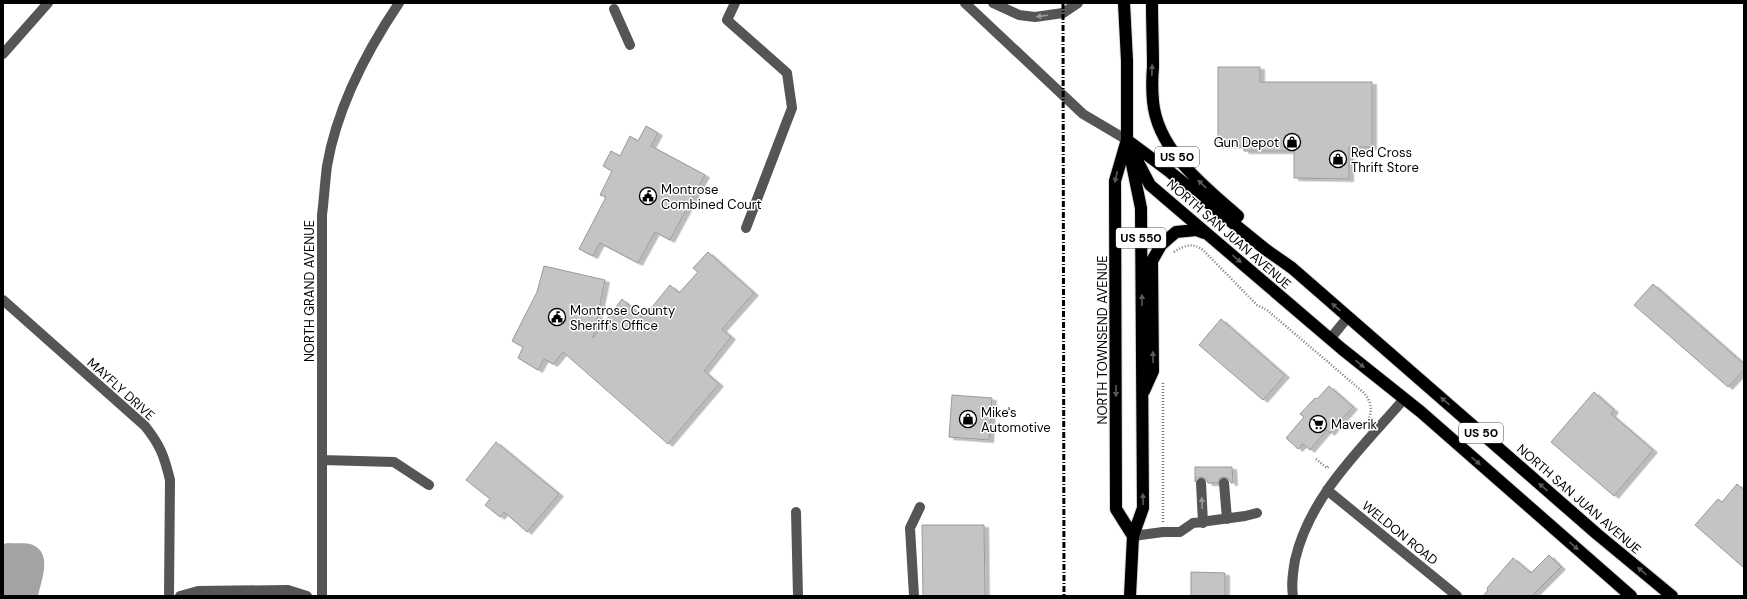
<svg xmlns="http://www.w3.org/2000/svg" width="1747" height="599" viewBox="0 0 1747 599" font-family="'DM Sans',sans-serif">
	<defs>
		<filter id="shadow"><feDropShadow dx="4.5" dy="2.5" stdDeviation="0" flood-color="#0004"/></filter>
	</defs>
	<rect width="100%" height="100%" fill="#fff"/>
	<path fill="#a3a3a3" d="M8,543C15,544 26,542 33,545C53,554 41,581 38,596H3V544Z"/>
	<path fill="#c4c4c4" stroke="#999" filter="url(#shadow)" d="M1218,67H1260V82H1372V147H1349V179L1294,178V151H1244V146L1218,145Z
		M646,126L658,133L651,146L705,175L670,240L655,232L638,263L600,243L593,256L579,249L606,197L600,195L612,171L603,166L611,151L620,156L630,136L638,141Z
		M708,252L754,293L722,329L731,337L704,371L719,384L668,444L563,352L553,364L544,359L538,370L518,358L523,347L512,341L537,292L544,266L605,280L593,338L622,299L643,318L670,285L679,293L698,272L693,268Z
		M1653,284L1744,364V370L1728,387L1634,305Z
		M1221,319L1285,375L1263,400L1199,345Z
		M1329,386L1353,407L1330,433L1327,430L1310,450L1303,444L1298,449L1286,438L1304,417L1300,414L1315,398L1317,399Z
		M1594,392L1614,410L1611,414L1653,450L1614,496L1551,442Z
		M952,395L992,398L989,440L949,437Z
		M496,442L559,494L527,532L504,512L500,517L485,505L490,499L466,480Z
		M1195,467H1232L1233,483H1231L1229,479L1224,477L1220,478L1218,483H1208L1206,479L1201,477L1197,478L1195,482Z
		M1737,484L1744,490V568L1695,525L1718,499L1722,502Z
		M922,525H984L985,596H923Z
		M1549,555L1561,567L1532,596H1483L1488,590L1487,588L1513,558L1531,573Z
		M1191,572L1225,573V596H1191Z"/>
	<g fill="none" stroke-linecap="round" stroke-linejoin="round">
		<g stroke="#dbdbdb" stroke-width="14">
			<path id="highway" d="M1124,3L1127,61V140L1141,208L1143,508L1133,536L1130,596
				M1152,3C1152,24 1153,46 1153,67C1152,78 1152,90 1153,101C1157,150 1204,186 1238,216
				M1127,140L1170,172L1265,249L1292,268L1597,534L1672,596
				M1126,143L1115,181L1116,509L1133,536
				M1128,143L1150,185L1342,349L1421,412L1631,596
				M1144,391L1153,371L1152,261L1161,245L1176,232L1196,230L1204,233"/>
		</g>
		<path stroke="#777" stroke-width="2.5" stroke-dasharray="1 2" stroke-linecap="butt" d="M1174,252C1184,245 1194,242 1204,251L1257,305L1267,310L1363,392C1371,400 1373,410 1368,421
			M1316,459L1327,468L1329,466
			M1163,522V381"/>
		<path stroke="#555" stroke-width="10" d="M735,3L727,20L787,73L792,108L746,228
			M965,3L1083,114L1127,140
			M993,3L1019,15L1035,17L1063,13L1078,3
			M614,9L630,45
			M3,54L48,3
			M3,300L145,426C160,445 164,455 170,480L169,596
			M1330,339L1348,317
			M322,460L394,462L429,485
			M1201,483L1203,523
			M1224,483L1227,519
			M1327,490L1457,596
			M796,512L798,596
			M1133,536L1163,532H1180L1193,523L1245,516L1257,513
			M180,596L198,591L288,590L307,596
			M322,596V215C324,199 325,182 327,166C337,107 366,52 399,3
			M914,596L910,528L920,507
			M1293,596C1291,584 1293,572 1295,560C1310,495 1362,448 1404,399"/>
		<use href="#highway" stroke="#000" stroke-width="12"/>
		<path stroke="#000" stroke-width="3" stroke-dasharray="6 2 1 2" stroke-linecap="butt" d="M1063,3L1064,596"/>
	</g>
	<defs><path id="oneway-solid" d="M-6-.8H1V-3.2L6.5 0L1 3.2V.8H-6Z"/></defs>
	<g fill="#999">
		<use href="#oneway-solid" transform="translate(1042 16) rotate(173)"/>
		<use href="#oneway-solid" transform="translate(1202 503) rotate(-93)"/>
	</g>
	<g fill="#595959">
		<use href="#oneway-solid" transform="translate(1152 70) rotate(-88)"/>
		<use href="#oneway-solid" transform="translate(1116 177) rotate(103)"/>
		<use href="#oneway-solid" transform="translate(1202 184) rotate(-137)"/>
		<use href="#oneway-solid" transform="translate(1237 259) rotate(40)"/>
		<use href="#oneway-solid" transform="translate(1142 300) rotate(-90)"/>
		<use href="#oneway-solid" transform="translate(1336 307) rotate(-139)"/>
		<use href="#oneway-solid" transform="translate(1153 357) rotate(-91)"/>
		<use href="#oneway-solid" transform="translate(1360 364) rotate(40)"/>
		<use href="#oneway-solid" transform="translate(1116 391) rotate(90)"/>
		<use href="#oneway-solid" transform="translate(1445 401) rotate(-139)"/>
		<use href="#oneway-solid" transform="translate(1476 461) rotate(41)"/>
		<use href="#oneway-solid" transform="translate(1543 487) rotate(-139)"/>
		<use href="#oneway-solid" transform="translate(1143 499) rotate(-91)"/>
		<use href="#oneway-solid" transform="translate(1574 546) rotate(41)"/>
		<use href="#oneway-solid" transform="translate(1642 571) rotate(-140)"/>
	</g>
	<defs>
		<g id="shop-ring" transform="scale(0.9)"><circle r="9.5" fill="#fff" stroke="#000" stroke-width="1.5"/><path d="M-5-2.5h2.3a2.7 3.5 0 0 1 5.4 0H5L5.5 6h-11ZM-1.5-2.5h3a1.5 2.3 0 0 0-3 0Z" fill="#000"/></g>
		<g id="civic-ring" transform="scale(0.9)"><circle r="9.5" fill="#fff" stroke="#000" stroke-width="1.5"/><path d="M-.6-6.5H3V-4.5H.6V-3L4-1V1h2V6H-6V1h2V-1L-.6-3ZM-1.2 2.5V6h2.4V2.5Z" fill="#000"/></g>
		<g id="supermarket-ring" transform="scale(0.9)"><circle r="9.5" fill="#fff" stroke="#000" stroke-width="1.5"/><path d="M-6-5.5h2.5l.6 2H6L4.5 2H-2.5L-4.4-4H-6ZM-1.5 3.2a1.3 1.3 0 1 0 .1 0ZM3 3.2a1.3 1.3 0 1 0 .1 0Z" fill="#000"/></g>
	</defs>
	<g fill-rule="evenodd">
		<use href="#shop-ring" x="1292" y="142"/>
		<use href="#shop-ring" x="1338" y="159"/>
		<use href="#civic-ring" x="648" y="196"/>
		<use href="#civic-ring" x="557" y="317"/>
		<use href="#shop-ring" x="968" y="419"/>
		<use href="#supermarket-ring" x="1318" y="424"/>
	</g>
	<g text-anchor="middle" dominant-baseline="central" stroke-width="3" stroke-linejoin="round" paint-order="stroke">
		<g fill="#fff" stroke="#4c4c4c" stroke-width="1">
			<rect x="1155" y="147" width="44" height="20" rx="3"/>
			<rect x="1116" y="228" width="50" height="20" rx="3"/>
			<rect x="1459" y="423" width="44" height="20" rx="3"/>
		</g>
		<g font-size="12" font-weight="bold" fill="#000">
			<text x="1177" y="157">US 50</text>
			<text x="1141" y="238">US 550</text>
			<text x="1481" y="433">US 50</text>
		</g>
		<g font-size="13" fill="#000" stroke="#fff" text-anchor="start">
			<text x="1279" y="142" text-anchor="end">Gun Depot</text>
			<text x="1351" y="152">Red Cross<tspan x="1351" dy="15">Thrift Store</tspan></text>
			<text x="661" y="189">Montrose<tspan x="661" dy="15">Combined Court</tspan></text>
			<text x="570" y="310">Montrose County<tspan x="570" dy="15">Sheriff's Office</tspan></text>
			<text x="981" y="412">Mike's<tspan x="981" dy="15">Automotive</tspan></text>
			<text x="1331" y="424">Maverik</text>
		</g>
		<g font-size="13" fill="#000" stroke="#fff">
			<text transform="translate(1229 234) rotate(41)">NORTH SAN JUAN AVENUE</text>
			<text transform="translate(309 291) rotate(-90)">NORTH GRAND AVENUE</text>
			<text transform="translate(1102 340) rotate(-90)">NORTH TOWNSEND AVENUE</text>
			<text transform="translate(121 389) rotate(42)">MAYFLY DRIVE</text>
			<text transform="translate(1579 499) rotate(41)">NORTH SAN JUAN AVENUE</text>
			<text transform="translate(1400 533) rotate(39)">WELDON ROAD</text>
		</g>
	</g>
	<rect width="1747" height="599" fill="none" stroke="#000000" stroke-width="8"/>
</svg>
